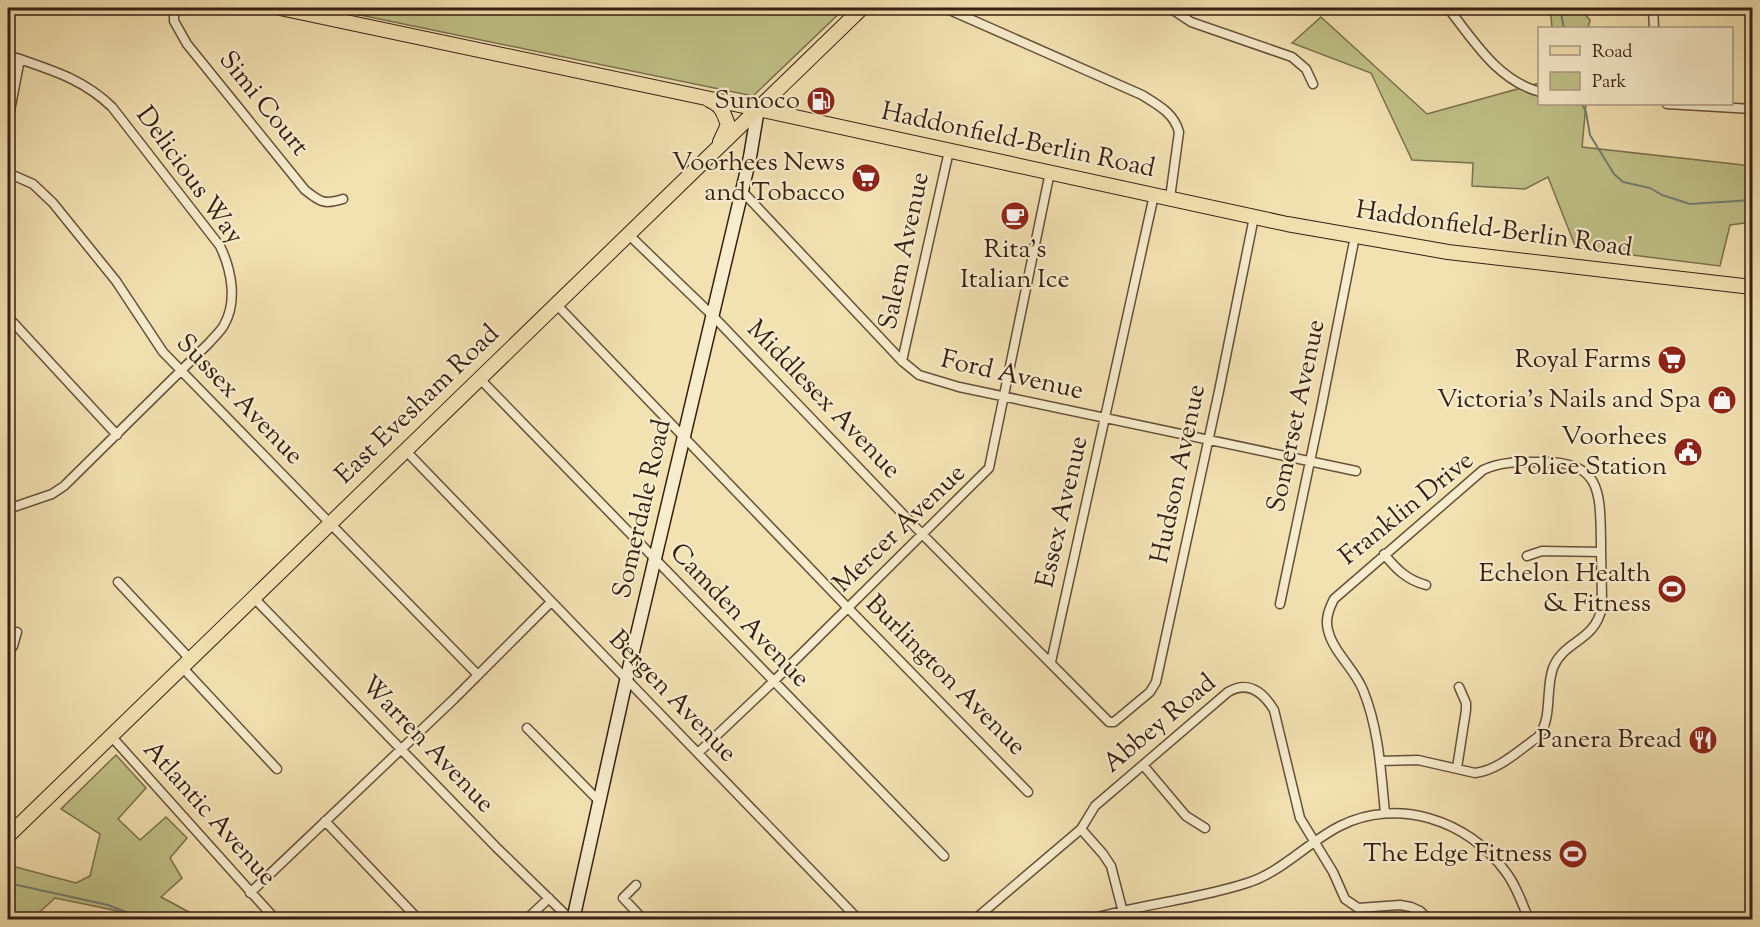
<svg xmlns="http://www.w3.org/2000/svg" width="1760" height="927" viewBox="0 0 1760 927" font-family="'Sorts Mill Goudy',serif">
	<rect width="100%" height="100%" fill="#f2e1b1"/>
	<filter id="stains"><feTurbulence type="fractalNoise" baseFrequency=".00333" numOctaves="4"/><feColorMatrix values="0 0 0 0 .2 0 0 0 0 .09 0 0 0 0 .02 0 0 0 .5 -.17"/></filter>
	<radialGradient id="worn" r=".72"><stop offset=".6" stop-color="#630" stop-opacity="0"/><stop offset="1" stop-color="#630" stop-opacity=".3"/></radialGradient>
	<path fill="#c0c188" stroke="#7c704e" stroke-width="1.5" d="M326,8H845L753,96Z
		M1544,8H1579L1590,20L1588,28H1552L1551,16Z
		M1321,17L1427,114L1539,83L1540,104H1586L1582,147L1752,166V222L1730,225L1720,266L1576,248L1548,177L1525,189L1472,186L1473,163L1412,160L1371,73L1292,43Z
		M116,755L146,788L118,819L140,840L166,817L187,838L170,858L182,878L161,897L202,919H134L118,911L55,898L32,919H8V865L76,883L90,876L100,834L61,809Z"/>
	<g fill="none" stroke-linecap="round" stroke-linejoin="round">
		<path stroke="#737e71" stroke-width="2" d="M1558,8L1561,14L1564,28
			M1582,104L1586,112L1590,135L1614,174L1623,182L1650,188L1662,195L1690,204L1752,200
			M8,883L108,905L146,920"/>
		<g stroke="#66503a" stroke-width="11">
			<path id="street" d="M174,8V21L187,44L305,190C320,202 324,205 343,199
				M945,8L1142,95C1158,105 1174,113 1179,132L1170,198
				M1170,8L1191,22L1292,57L1306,69L1313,84
				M1448,8C1474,41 1497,80 1540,92
				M1653,8L1654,28
				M8,55C47,69 81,77 112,107L220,246C231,269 238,301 224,325C221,331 214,337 209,343L64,486L52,494L8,509
				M1667,104L1752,109
				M8,121L20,59
				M8,173L33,184L53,203L116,281L163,352L478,675
				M742,191L902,361L919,375L959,387L1356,471
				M628,234L712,315L923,535L1109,722H1114L1150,692L1156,682L1219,391L1254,217
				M556,304L848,608L1028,792
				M8,317L117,435
				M902,361L949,151
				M480,379L944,856
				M406,451L859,920
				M1384,554C1396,569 1407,580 1426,585
				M1527,556L1542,551L1601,552
				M118,582L190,659
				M254,598L497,848L571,920
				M1280,604L1321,409L1355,236
				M8,653L13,646L17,632
				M1051,662L1154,195
				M182,667L277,769
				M527,728L599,801
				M111,736L276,920
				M698,753L774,681L989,468L1050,172
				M1380,761L1418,760L1475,773C1499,770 1518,751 1538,737C1553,718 1545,690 1553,668C1564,640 1595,642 1602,607C1602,585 1601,564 1601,542C1600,493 1602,461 1542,462C1522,462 1502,461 1483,470L1334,599C1329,609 1325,619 1328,630C1333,652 1354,668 1363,690C1379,729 1381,772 1385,813
				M1143,765L1186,816L1205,828
				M1457,768L1466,710V703L1459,687
				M325,821L419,920
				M1081,829L1103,854L1111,866L1125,920
				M636,885L623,898L644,920
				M250,893L454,699L551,602
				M526,920L549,898
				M974,920L1074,835L1081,829L1095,806L1228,692C1248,680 1263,692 1274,710L1300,818L1333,872L1345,899L1358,908L1400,905L1411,907L1420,911L1429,920
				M1088,920C1140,904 1195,900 1247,883C1282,872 1308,842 1340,826C1397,797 1468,820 1505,871C1516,885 1522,903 1529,920"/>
		</g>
		<g stroke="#371f13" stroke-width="15">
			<path id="secondary" d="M573,920L626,681L750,157L758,109"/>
		</g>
		<g stroke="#371f13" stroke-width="16">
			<path id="primary" d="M280,8L758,109L1287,224L1448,252L1752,287
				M709,100C722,106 723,111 728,125L720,142
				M8,836L862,8"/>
		</g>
		<use href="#street" stroke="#f7eccc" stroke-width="8"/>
		<use href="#secondary" stroke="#f7eccc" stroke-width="12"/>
		<use href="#primary" stroke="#f2e1b1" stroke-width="14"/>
	</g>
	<defs>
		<g id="fuel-disc" transform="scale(1.5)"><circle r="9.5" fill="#8f2418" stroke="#f7eccc"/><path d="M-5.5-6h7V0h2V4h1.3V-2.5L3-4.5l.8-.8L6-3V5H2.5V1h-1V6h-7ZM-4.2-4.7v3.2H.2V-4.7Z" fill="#fff"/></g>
		<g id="supermarket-disc" transform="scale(1.5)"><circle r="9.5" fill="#8f2418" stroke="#f7eccc"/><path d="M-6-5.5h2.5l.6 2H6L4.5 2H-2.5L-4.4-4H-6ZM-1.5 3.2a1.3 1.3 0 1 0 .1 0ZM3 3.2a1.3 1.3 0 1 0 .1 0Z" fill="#fff"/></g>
		<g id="cafe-disc" transform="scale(1.5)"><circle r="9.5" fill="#8f2418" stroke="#f7eccc"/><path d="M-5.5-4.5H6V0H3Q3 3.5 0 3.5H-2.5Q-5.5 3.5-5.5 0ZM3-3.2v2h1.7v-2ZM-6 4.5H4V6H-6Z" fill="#fff"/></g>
		<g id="shop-disc" transform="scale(1.5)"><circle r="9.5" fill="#8f2418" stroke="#f7eccc"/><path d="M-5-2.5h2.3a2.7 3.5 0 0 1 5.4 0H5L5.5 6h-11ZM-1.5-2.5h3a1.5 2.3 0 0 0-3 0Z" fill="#fff"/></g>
		<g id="civic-disc" transform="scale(1.5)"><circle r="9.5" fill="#8f2418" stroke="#f7eccc"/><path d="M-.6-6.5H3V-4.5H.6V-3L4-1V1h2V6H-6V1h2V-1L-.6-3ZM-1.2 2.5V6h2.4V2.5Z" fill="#fff"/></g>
		<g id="stadium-disc" transform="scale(1.5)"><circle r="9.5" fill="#8f2418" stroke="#f7eccc"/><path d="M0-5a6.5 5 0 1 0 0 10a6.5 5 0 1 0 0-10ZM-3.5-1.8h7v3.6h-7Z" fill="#fff"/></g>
		<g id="restaurant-disc" transform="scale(1.5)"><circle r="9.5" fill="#8f2418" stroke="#f7eccc"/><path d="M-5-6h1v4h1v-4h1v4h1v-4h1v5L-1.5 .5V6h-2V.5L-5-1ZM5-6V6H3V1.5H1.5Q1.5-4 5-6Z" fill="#fff"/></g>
	</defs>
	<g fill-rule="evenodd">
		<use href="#fuel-disc" x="821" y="101"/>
		<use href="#supermarket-disc" x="866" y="178"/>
		<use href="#cafe-disc" x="1015" y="216"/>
		<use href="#supermarket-disc" x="1672" y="360"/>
		<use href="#shop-disc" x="1722" y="400"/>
		<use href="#civic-disc" x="1688" y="452"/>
		<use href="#stadium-disc" x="1672" y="589"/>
		<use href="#restaurant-disc" x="1703" y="740"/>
		<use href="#stadium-disc" x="1573" y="854"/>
	</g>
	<g text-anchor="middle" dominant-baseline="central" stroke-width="4.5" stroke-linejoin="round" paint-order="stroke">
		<g font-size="26" fill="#371f13" stroke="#f7eccc" text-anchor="end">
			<text x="800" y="101">Sunoco</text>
			<text x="845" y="163">Voorhees News<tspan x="845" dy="30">and Tobacco</tspan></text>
			<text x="1015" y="250" text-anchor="middle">Rita's<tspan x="1015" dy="30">Italian Ice</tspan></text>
			<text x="1651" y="360">Royal Farms</text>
			<text x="1701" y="400">Victoria's Nails and Spa</text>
			<text x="1667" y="437">Voorhees<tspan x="1667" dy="30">Police Station</tspan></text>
			<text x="1651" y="574">Echelon Health<tspan x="1651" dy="30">&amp; Fitness</tspan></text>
			<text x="1682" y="740">Panera Bread</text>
			<text x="1552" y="854">The Edge Fitness</text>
		</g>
		<g font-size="26" fill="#371f13" stroke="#f7eccc">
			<text transform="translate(263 104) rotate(51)">Simi Court</text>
			<text transform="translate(1018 141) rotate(12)">Haddonfield-Berlin Road</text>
			<text transform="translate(189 176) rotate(54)">Delicious Way</text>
			<text transform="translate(1494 230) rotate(8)">Haddonfield-Berlin Road</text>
			<text transform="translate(905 251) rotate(-78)">Salem Avenue</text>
			<text transform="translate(1012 376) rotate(13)">Ford Avenue</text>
			<text transform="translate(239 400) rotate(46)">Sussex Avenue</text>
			<text transform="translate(823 400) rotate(46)">Middlesex Avenue</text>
			<text transform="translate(418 405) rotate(-44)">East Evesham Road</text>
			<text transform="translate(1297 416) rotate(-78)">Somerset Avenue</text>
			<text transform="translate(1179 474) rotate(-78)">Hudson Avenue</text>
			<text transform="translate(643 509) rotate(-77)">Somerdale Road</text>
			<text transform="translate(1407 509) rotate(-39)">Franklin Drive</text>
			<text transform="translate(1063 512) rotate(-77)">Essex Avenue</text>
			<text transform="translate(900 529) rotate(-44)">Mercer Avenue</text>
			<text transform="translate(739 616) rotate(46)">Camden Avenue</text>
			<text transform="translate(945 676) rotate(45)">Burlington Avenue</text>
			<text transform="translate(672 697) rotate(46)">Bergen Avenue</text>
			<text transform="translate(1160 724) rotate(-40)">Abbey Road</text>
			<text transform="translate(427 745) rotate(46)">Warren Avenue</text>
			<text transform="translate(209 814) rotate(48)">Atlantic Avenue</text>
		</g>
	</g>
	<rect width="1760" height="927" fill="none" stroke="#f2e1b1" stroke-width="30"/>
	<rect x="9" y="9" width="1742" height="909" fill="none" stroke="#371f13" stroke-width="3"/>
	<rect x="15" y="15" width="1730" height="897" fill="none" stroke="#371f13" stroke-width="1.5"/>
	<rect x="1538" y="27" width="195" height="78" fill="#f7eccc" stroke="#aa9a82" stroke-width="1.5"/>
	<rect x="1550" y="46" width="30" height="9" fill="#f2e1b1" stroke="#aa9a82" stroke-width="1.5"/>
	<text x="1592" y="57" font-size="18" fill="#371f13">Road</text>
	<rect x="1550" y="72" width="30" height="18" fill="#c0c188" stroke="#aa9a82" stroke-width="1.5"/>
	<text x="1592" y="87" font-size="18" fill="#371f13">Park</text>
	<rect width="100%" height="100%" filter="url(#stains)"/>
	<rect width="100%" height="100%" fill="url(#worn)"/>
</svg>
